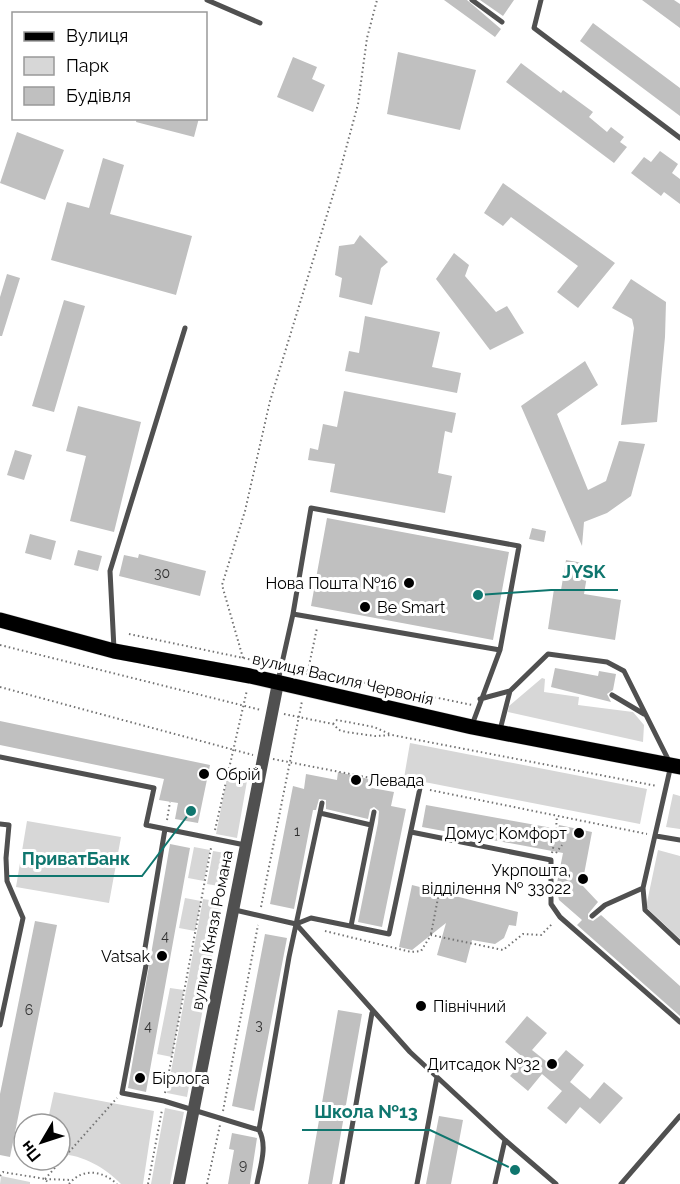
<svg xmlns="http://www.w3.org/2000/svg" width="680" height="1184" viewBox="0 0 680 1184" font-family="Raleway,sans-serif">
	<rect width="100%" height="100%" fill="#fff"/>
	<path fill="#d7d7d7" d="M542,678L545,679L544,692L579,697L578,705L633,712L644,725L643,742L508,712L509,706Z
		M410,743L647,789L640,824L404,778Z
		M227,778L247,781L237,838L216,834Z
		M673,794L680,796V829L666,827Z
		M27,821L121,837L109,903L16,887Z
		M194,847L210,850L204,881L188,878Z
		M658,850L680,856V939L646,907Z
		M213,851L231,854L225,887L207,884Z
		M185,898L201,901L195,931L179,928Z
		M203,899L222,902L187,1097L167,1093Z
		M170,988L184,990L172,1057L157,1054Z
		M54,1092L154,1111L143,1184H121C106,1168 83,1155 60,1154V1124H47Z
		M165,1108L184,1112L170,1184H151Z
		M1,1176L30,1182V1184H0Z"/>
	<path fill="#c0c0c0" d="M444,0H467L501,29L495,37Z
		M480,0H514L503,16Z
		M642,0H674L680,4V28Z
		M593,23L680,88V116L580,41Z
		M398,52L476,70L460,130L387,114Z
		M293,57L317,67L312,79L325,85L313,112L277,97Z
		M521,63L561,93L563,90L593,112L589,117L607,132L611,127L624,137L620,142L627,147L614,163L506,82Z
		M137,118H199L194,137L136,122Z
		M17,132L64,150L45,200L0,183Z
		M660,151L678,164L672,173L680,179V204L664,192L661,196L631,173L644,157L651,162Z
		M103,158L124,165L110,214L192,236L176,295L51,260L67,202L89,208Z
		M503,183L615,263L578,308L557,292L578,266L511,217L503,226L484,213Z
		M360,235L388,262L381,268L372,305L339,297L342,278L335,275L339,246L354,244Z
		M454,253L469,265L465,276L496,312L507,306L524,333L490,350L436,279Z
		M7,274L20,278L2,336H0V297Z
		M631,279L666,302L665,337L657,422L621,425L634,328L632,319L612,308Z
		M64,300L85,306L54,412L32,406Z
		M365,316L440,332L432,367L461,373L457,393L345,371L349,351L359,353Z
		M585,361L598,385L557,414L588,490L606,481L619,441L645,444L631,496L607,513L584,522L582,546L521,406Z
		M344,391L456,413L452,433L445,431L438,473L452,476L445,513L330,492L335,464L308,460L310,448L318,450L323,424L337,427Z
		M78,406L141,422L114,532L70,521L86,456L66,451Z
		M15,450L32,455L24,480L7,475Z
		M327,518L509,552L493,640L311,606Z
		M532,528L546,531L544,542L529,539Z
		M30,534L56,541L51,560L25,553Z
		M78,550L102,556L98,571L74,565Z
		M139,554L206,571L200,596L119,576L124,555L138,558Z
		M566,560L589,564L584,594L621,600L615,640L548,629L554,589L561,590Z
		M555,668L598,676L599,671L616,674L613,690L607,694L611,702L551,687Z
		M0,721L210,765L198,823L175,819L178,803L159,800L164,779L0,745Z
		M338,772L373,780L372,788L394,792L391,806L406,809L382,927L358,922L378,823L379,811L374,807L370,809L368,819L326,809V800L319,799L316,810H313L294,909L270,904L293,786L304,789L306,774L337,780Z
		M426,805L558,829L559,825L592,832L582,885L598,902L588,914V919L593,921L601,915L680,986V1016L577,925L582,920L559,900L556,888L563,853L422,827Z
		M170,844L190,848L146,1092L128,1088Z
		M412,885L518,912L516,926L509,925L504,938L495,944L472,940L466,963L437,955L446,923L412,950L399,947Z
		M35,921L57,925L10,1157L0,1155V1094Z
		M265,934L287,938L254,1111L232,1106Z
		M338,1010L362,1014L332,1184H308Z
		M527,1016L547,1033L532,1050L552,1066L566,1050L584,1065L570,1082L590,1099L604,1082L623,1098L600,1124L580,1107L566,1124L547,1108L562,1091L542,1074L528,1091L510,1076L525,1059L505,1042Z
		M439,1116L463,1120L451,1184H426Z
		M232,1133L257,1138L250,1184H228L234,1150L229,1149Z"/>
	<g fill="none" stroke-linecap="round" stroke-linejoin="round">
		<g stroke="#dbdbdb" stroke-width="16">
			<path id="primary" d="M0,620L114,651L250,676L472,727L680,767"/>
		</g>
		<path stroke="#727272" stroke-width="2" stroke-dasharray="1.5 3" stroke-linecap="butt" d="M129,634L272,664
			M0,645L261,710
			M243,658L222,585L245,511L270,401L337,182L358,104L367,38L377,0
			M289,667L472,705
			M307,675L317,628
			M0,687L253,755
			M284,714L333,724L339,730L346,732L375,736L392,735L657,786
			M333,724L337,720L374,727L392,735
			M273,759L412,786
			M430,790L647,834
			M167,820L170,802
			M556,829L557,816
			M215,830L247,690
			M552,853L554,844
			M556,853L562,845
			M261,907L302,701
			M325,931L411,952L421,951L431,935L503,950L523,934L541,935L553,923
			M431,934L439,893
			M165,1093L211,848
			M223,1111L258,925
			M0,1176L3,1172L45,1179L49,1184
			M45,1179L117,1098
			M45,1179L72,1180
			M69,1184C83,1167 103,1171 117,1184
			M148,1184L162,1110
			M207,1184L220,1125"/>
		<path stroke="#505050" stroke-width="5" d="M207,0L260,23
			M472,0L502,22
			M541,0L534,28L680,138
			M293,614L500,650L472,725
			M114,649L110,571L185,328
			M278,681L293,614L311,508L519,546L500,650
			M612,695L644,714
			M480,699L510,691L548,654L607,662L624,671L671,765L643,888L645,910L680,943
			M500,730L510,691
			M0,757L154,788L146,825L245,845
			M320,813L322,803
			M0,824L9,825L6,858L7,881L23,918L0,1025
			M165,829L144,954L147,960L122,1093L164,1101L259,1130L289,957L320,813L371,825
			M411,832L551,860V904L560,917L680,1022
			M656,836L680,840
			M235,910L296,924L410,1052L505,1140L495,1184
			M592,916L605,905L643,888
			M296,924L311,918L389,934L420,788
			M351,926L374,812
			M505,1140L556,1184
			M257,1184C260,1167 268,1146 259,1130
			M342,1184L372,1013
			M417,1184L437,1077
			M621,1184L680,1116"/>
		<path stroke="#505050" stroke-width="12" d="M179,1184L278,683"/>
		<use href="#primary" stroke="#000" stroke-width="15"/>
	</g>
	<g fill="#000" stroke="#fff" stroke-width="2">
		<circle cx="409" cy="583" r="6"/>
		<circle cx="365" cy="607" r="6"/>
		<circle cx="204" cy="774" r="6"/>
		<circle cx="356" cy="780" r="6"/>
		<circle cx="579" cy="833" r="6"/>
		<circle cx="583" cy="879" r="6"/>
		<circle cx="162" cy="956" r="6"/>
		<circle cx="421" cy="1006" r="6"/>
		<circle cx="552" cy="1064" r="6"/>
		<circle cx="140" cy="1078" r="6"/>
	</g>
	<g text-anchor="middle" dominant-baseline="central" stroke-width="6" stroke-linejoin="round" paint-order="stroke">
		<g font-size="14" fill="#303030">
			<text x="162" y="573">30</text>
			<text x="297" y="831">1</text>
			<text x="165" y="936">4</text>
			<text x="29" y="1010">6</text>
			<text x="259" y="1025">3</text>
			<text x="148" y="1026">4</text>
			<text x="243" y="1165">9</text>
		</g>
		<g font-size="16" fill="#000" stroke="#fff" text-anchor="end">
			<text x="397" y="583">Нова Пошта №16</text>
			<text x="377" y="607" text-anchor="start">Be Smart</text>
			<text x="216" y="774" text-anchor="start">Обрій</text>
			<text x="368" y="780" text-anchor="start">Левада</text>
			<text x="567" y="833">Домус Комфорт</text>
			<text x="571" y="870">Укрпошта,<tspan x="571" dy="18">відділення № 33022</tspan></text>
			<text x="150" y="956">Vatsak</text>
			<text x="433" y="1006" text-anchor="start">Північний</text>
			<text x="540" y="1064">Дитсадок №32</text>
			<text x="152" y="1078" text-anchor="start">Бірлога</text>
		</g>
		<g font-size="16" fill="#000" stroke="#fff">
			<text transform="translate(343 679) rotate(13)">вулиця Василя Червонія</text>
			<text transform="translate(212 930) rotate(-79)">вулиця Князя Романа</text>
		</g>
	</g>
	<path fill="none" stroke="#0f766e" stroke-width="2" d="M478 595L551 590H618M191 811L142 876H9M515 1170L430 1130H302"/>
	<g fill="#0f766e" stroke="#fff" stroke-width="2">
		<circle cx="478" cy="595" r="6"/>
		<circle cx="191" cy="811" r="6"/>
		<circle cx="515" cy="1170" r="6"/>
	</g>
	<g font-size="18" text-anchor="middle" font-weight="bold" fill="#0f766e" stroke="#fff" stroke-width="6" stroke-linejoin="round" paint-order="stroke">
		<text x="584" y="578">JYSK</text>
		<text x="76" y="865">ПриватБанк</text>
		<text x="366" y="1118">Школа №13</text>
	</g>
	<rect x="12" y="12" width="195" height="108" fill="#ffffff" stroke="#999999" stroke-width="1.5"/>
	<rect x="24" y="32" width="30" height="9" fill="#000000" stroke="#999999" stroke-width="1.5"/>
	<text x="66" y="42" font-size="18" fill="#000000">Вулиця</text>
	<rect x="24" y="57" width="30" height="18" fill="#d7d7d7" stroke="#999999" stroke-width="1.5"/>
	<text x="66" y="72" font-size="18" fill="#000000">Парк</text>
	<rect x="24" y="87" width="30" height="18" fill="#c0c0c0" stroke="#999999" stroke-width="1.5"/>
	<text x="66" y="102" font-size="18" fill="#000000">Будівля</text>
	<g transform="translate(42 1142) rotate(231)"><circle r="28" fill="#ffffff" stroke="#999999" stroke-width="1.5"/>
	<path d="M0-4.5L10 22L0 15L-10 22Z" fill="#000000"/>
	<text y="-9" font-size="16" font-weight="bold" text-anchor="middle" fill="#000000">Пн</text>
	</g>
</svg>
